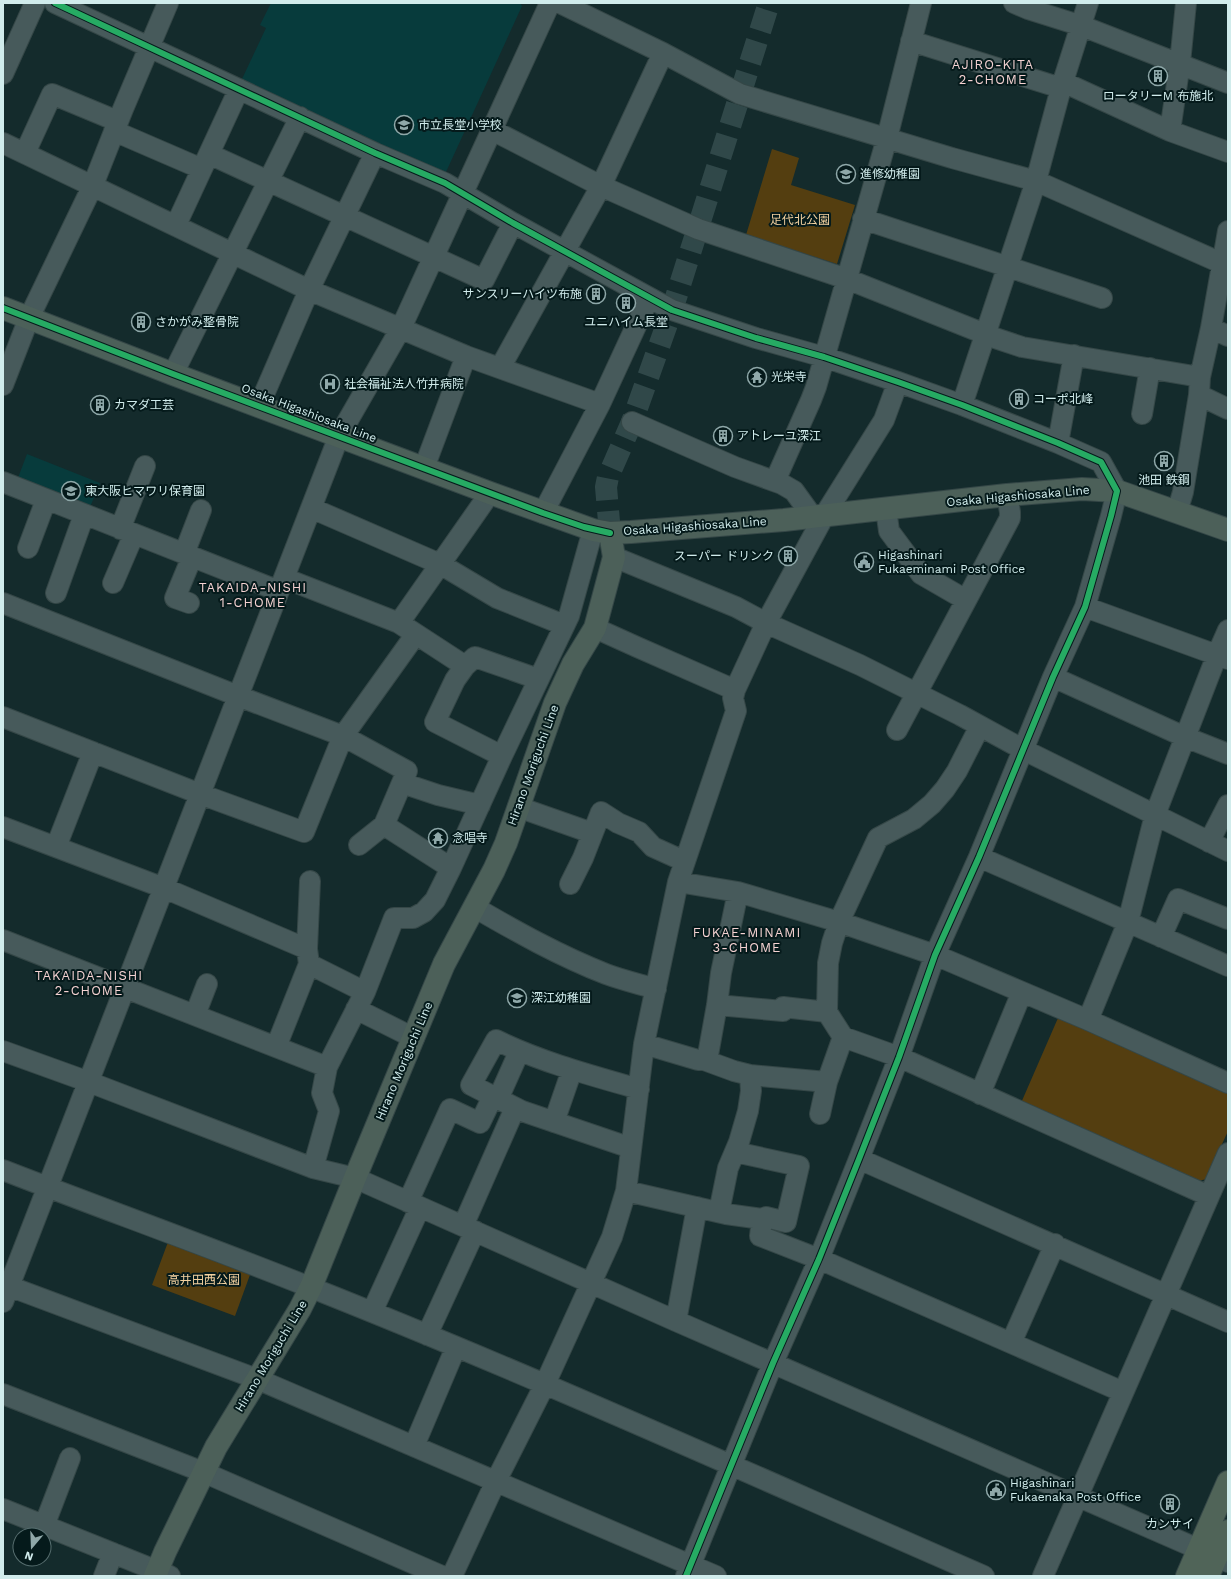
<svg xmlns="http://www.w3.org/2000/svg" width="1231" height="1579" viewBox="0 0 1231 1579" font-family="'Work Sans','Noto Sans JP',sans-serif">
	<rect width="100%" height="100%" fill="#142b2c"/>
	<path fill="#073b3c" d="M271,3H520L522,6L446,172L442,173L242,79L266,28L260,25Z
		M27,454L100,483L88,512L16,483Z"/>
	<path fill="#543e10" d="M772,149L799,158L791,185L855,205L837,264L746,235Z
		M1058,1018L1228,1091V1131L1206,1179L1199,1181L1021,1103Z
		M168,1242L251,1272L235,1316L152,1285Z"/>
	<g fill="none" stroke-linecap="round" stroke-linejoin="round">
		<path stroke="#304849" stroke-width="22" stroke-dasharray="22 11" stroke-linecap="butt" d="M610,533L606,487L608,477L632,422L672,310L769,3"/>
		<g stroke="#354747" stroke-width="22">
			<path id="minor" d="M55,3L375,153L445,183L513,223L672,310L756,338L824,357L898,382L962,405L1058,443L1101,462L1117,491L1111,516L1085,607L1053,677L979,857L935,955L899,1057L859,1159L819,1259L773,1363L686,1576
				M560,3L663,53L740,94L952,158L1036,181L1228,266
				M1014,3L1028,9L1082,26L1228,83
				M911,41L1061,88
				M3,74L35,3
				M1063,82L1170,131L1228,152
				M492,130L601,186L698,229L847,279L995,338L1022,347L1200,377
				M114,131L202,169
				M1170,131L1180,63L1186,3
				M3,143L309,290L466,356L600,404
				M25,153L52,94L117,121
				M209,154L484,280L513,223
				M863,219L1102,298
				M176,225L239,89
				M1211,328L1228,336
				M500,368L601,186L663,53
				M173,374L300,117
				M3,385L29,318L93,185L123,109L168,3
				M1199,395L1228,409
				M962,405L1036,181L1061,88L1088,3
				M259,406L309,290L375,153
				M1142,414L1150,368
				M632,422L735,467L782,484L794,491L812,516
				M1058,443L1074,355
				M424,468L466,356
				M775,481L811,400L816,387L887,138L921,3
				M3,482L279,591
				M311,508L440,564L497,598L564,625
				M886,509L889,531L921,574L966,600
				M1177,512L1183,492L1199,395L1200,377L1211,328L1228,231
				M543,513L600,404L649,298
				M120,529L145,466
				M28,548L46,500
				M184,554L201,510
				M614,557L736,607L766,623L860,665L960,715L1024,750L1228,851
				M284,578L399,623L465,666L475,657L538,679
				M113,583L134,534
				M56,593L84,515
				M3,603L238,696L343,736L416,634
				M189,603L175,598L192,557
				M1085,607L1228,659
				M399,623L490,493
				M595,628L637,647L735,690
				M465,666L455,680L435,722L502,756
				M1053,677L1185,737L1228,754
				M3,717L200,794L304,832L343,736L407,771L384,825L359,845
				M897,730L1010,518V512L1007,495
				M402,783L438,795L480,805
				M518,807L592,833
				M384,825L451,868
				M3,827L164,888L307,949
				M1209,842L1228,805
				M56,847L93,752
				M979,857L1228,966
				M310,881L307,949L309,964L365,992L327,1067L322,1093L329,1111L313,1168
				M678,882L738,892L839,922L935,955L1088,1020L1228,1083
				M570,884L583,858L601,812L618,823L639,832L653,847L684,861
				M474,907C517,932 560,956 606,974C622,980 639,984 656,989
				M1161,937L1178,899L1228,919
				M3,940L327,1067
				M365,992L394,918H413L424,912L435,900L451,868L502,756L569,616L593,530
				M717,1005L783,1011V1007L827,1012
				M356,1009L414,1038
				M195,1015L207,984
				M1088,1020L1128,922L1155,815L1217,655L1228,630
				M843,1037L899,1057L1209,1196
				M644,1044L698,1060H704L708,1055L717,1005L721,973L738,892
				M276,1047L309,964
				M3,1051L89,1082L313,1168L355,1178L676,1321L1228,1562
				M704,1060L734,1071L750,1075L827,1082
				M980,1094L1022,992
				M498,1099L519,1052
				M820,1114L827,1082L843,1037L827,1012L828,963L832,943L839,922L878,838L914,819L932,804L945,789L957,771L980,726
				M554,1122L572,1070
				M631,1148L522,1111L471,1085L496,1040C541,1062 590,1075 639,1089
				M735,1152L799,1166L786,1222L766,1217L762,1219
				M859,1159L1228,1322
				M3,1170C106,1210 210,1247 312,1288C539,1378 761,1479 984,1576
				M626,1191L726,1214L762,1219L760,1236L819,1259L1123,1392
				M408,1202L450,1109L480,1123L493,1096
				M719,1212L728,1168L739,1142L748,1111L751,1091L750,1075
				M463,1226L515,1108
				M3,1284L257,1379L716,1576
				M3,1302L339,436L401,328L550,3
				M372,1312L420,1207
				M676,1321L697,1207
				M427,1335L475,1231
				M1011,1343L1055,1244
				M3,1394L203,1472L442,1576
				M414,1446L456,1347
				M3,1509L170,1576
				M44,1526L70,1458
				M104,1576L113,1553
				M452,1576L496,1481L545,1384L612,1237L626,1191L644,1044L678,882L736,711L733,698L735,690L766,623L824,516L884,420L898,382
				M1043,1576L1228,1153"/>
		</g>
		<g stroke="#354747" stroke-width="24">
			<path id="major" d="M3,308L173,374L490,493L593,530L610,533L631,532L784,520L1007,495L1082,489L1117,491L1228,530
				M155,1576L165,1552L216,1447L300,1309L311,1287L355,1178L444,964L494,870L506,843L555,703L573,664L595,628L614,557L610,533"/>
		</g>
		<g stroke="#354747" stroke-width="24">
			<path id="highway" d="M1187,1576L1228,1482
				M1208,1576L1228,1531"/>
		</g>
		<use href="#minor" stroke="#475a5b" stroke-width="20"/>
		<use href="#major" stroke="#4c6059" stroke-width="22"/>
		<use href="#highway" stroke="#506458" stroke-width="22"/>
		<g stroke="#051a1b" stroke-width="8">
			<path id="cycleway" d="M55,3L375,153L445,183L513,223L672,310L756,338L824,357L898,382L962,405L1058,443L1101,462L1117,491L1111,516L1085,607L1053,677L979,857L935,955L899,1057L859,1159L819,1259L773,1363L686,1576
				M3,308L173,374L543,513L584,527L610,533"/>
		</g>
		<use href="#cycleway" stroke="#26ab63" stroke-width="6"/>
	</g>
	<defs>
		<g id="building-ring" transform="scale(1)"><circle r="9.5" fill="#051a1b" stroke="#8fa8a9" stroke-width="1.5"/><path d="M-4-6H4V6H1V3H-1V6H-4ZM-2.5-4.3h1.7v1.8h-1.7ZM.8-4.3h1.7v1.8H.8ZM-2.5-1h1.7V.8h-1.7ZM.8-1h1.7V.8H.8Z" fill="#8fa8a9"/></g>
		<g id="school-ring" transform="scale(1)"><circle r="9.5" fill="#051a1b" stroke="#8fa8a9" stroke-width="1.5"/><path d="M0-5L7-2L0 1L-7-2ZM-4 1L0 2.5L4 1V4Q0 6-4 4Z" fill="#8fa8a9"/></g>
		<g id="temple-ring" transform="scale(1)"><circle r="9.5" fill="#051a1b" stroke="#8fa8a9" stroke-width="1.5"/><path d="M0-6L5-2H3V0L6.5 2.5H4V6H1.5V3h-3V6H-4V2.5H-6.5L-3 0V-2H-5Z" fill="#8fa8a9"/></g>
		<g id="hospital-ring" transform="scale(1)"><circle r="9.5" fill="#051a1b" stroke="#8fa8a9" stroke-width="1.5"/><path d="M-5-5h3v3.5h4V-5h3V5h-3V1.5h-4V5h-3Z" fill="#8fa8a9"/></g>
		<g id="civic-ring" transform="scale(1)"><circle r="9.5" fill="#051a1b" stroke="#8fa8a9" stroke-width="1.5"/><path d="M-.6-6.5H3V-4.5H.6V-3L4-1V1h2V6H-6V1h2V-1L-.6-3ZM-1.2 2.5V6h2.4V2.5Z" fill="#8fa8a9"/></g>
	</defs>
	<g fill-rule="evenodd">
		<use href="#building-ring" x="1158" y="76"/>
		<use href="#school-ring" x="404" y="125"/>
		<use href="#school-ring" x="846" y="174"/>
		<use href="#building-ring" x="596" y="294"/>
		<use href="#building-ring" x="626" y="303"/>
		<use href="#building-ring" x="141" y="322"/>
		<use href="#temple-ring" x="757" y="377"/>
		<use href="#hospital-ring" x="330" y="384"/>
		<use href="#building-ring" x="1019" y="399"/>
		<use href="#building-ring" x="100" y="405"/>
		<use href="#building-ring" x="723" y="436"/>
		<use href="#building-ring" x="1164" y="461"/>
		<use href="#school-ring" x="71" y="491"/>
		<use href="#building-ring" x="788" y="556"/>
		<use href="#civic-ring" x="864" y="562"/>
		<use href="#temple-ring" x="438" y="838"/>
		<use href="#school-ring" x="517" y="998"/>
		<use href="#civic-ring" x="996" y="1490"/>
		<use href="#building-ring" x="1170" y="1504"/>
	</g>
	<g text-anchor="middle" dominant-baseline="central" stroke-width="4" stroke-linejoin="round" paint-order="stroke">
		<g font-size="12" fill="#d1ecec" stroke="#051a1b" text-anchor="start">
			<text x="1158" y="96" text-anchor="middle">ロータリーM 布施北</text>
			<text x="418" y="125">市立長堂小学校</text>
			<text x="860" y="174">進修幼稚園</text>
			<text x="582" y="294" text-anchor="end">サンスリーハイツ布施</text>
			<text x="155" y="322">さかがみ整骨院</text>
			<text x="626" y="322" text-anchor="middle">ユニハイム長堂</text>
			<text x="771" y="377">光栄寺</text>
			<text x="344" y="384">社会福祉法人竹井病院</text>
			<text x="1033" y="399">コーポ北峰</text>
			<text x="114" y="405">カマダ工芸</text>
			<text x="737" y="436">アトレーユ深江</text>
			<text x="1164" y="480" text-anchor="middle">池田 鉄鋼</text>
			<text x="85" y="491">東大阪ヒマワリ保育園</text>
			<text x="878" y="555">Higashinari<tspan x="878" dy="14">Fukaeminami Post Office</tspan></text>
			<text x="774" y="556" text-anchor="end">スーパー ドリンク</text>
			<text x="452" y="838">念唱寺</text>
			<text x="531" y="998">深江幼稚園</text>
			<text x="1010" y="1483">Higashinari<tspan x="1010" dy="14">Fukaenaka Post Office</tspan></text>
			<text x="1170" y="1524" text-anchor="middle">カンサイ</text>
		</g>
		<g font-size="12" fill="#f4d2a0" stroke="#051a1b">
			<text x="800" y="220">足代北公園</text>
			<text x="204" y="1280">高井田西公園</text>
		</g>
		<g font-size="12" fill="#d1ecec" stroke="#051a1b">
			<text transform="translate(309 413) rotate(21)">Osaka Higashiosaka Line</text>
			<text transform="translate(1018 496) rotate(-5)">Osaka Higashiosaka Line</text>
			<text transform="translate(695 526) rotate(-4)">Osaka Higashiosaka Line</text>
			<text transform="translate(533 765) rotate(-70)">Hirano Moriguchi Line</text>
			<text transform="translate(404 1061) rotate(-67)">Hirano Moriguchi Line</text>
			<text transform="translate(271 1356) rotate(-59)">Hirano Moriguchi Line</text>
		</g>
		<g font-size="13" letter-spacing="1" fill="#f5d2d2" stroke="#051a1b">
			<text x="993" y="64">AJIRO-KITA<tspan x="993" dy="15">2-CHOME</tspan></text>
			<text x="253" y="587">TAKAIDA-NISHI<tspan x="253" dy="15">1-CHOME</tspan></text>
			<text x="747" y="932">FUKAE-MINAMI<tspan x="747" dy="15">3-CHOME</tspan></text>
			<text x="89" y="975">TAKAIDA-NISHI<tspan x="89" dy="15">2-CHOME</tspan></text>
		</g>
	</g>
	<rect width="1231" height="1579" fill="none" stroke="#d1ecec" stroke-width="8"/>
	<g transform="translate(32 1547) rotate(199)"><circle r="19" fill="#051a1b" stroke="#576e6f"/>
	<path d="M0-3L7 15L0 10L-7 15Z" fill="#8fa8a9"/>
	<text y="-6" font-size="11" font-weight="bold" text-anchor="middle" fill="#d1ecec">N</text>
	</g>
</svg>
